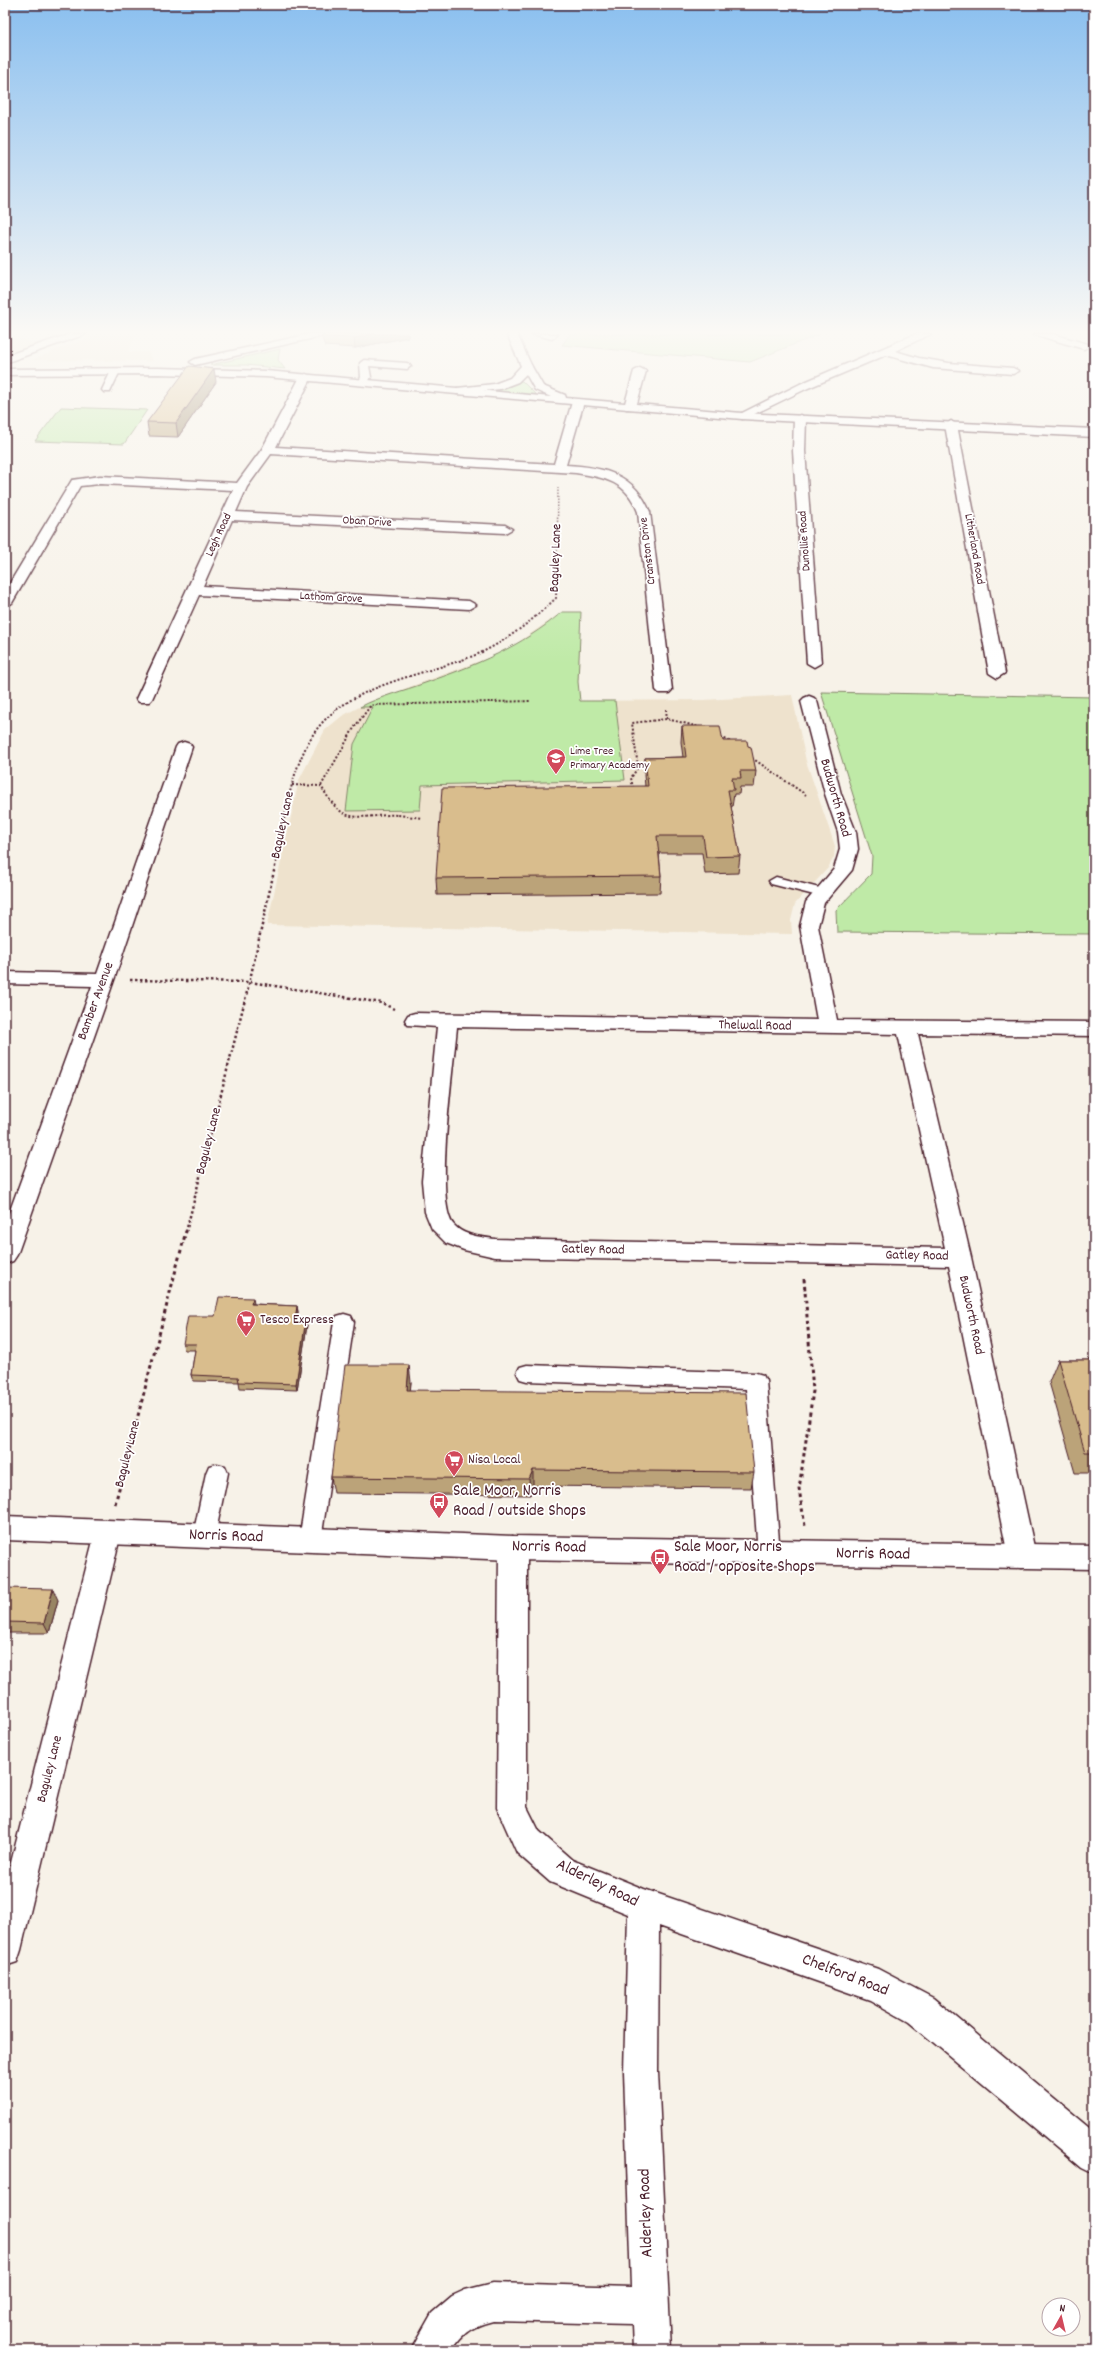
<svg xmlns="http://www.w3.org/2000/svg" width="1099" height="2355" viewBox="0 0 1099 2355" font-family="Dekko,sans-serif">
	<rect width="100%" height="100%" fill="#f7f2e8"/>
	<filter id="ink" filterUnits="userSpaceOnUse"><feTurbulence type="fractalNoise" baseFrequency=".025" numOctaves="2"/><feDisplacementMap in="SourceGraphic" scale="8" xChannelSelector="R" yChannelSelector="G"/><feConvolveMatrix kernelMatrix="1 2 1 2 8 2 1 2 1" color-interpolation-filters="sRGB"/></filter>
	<g filter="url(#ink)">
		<path fill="#eee2cd" d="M5,334H7L41,345L5,356Z
			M97,334H136L128,352H148L153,361L32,360Z
			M562,612H581L578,682L580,701L704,700L792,695L806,761L835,846L834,857L828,868L795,904L791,920L792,934L267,925L299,780L325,730L342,716L369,702L504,652Z"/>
		<path fill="#bfeaa7" stroke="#848469" d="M570,334H820L750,362L562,345Z
			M280,349L278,360L285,369L246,365H210Z
			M522,381L535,394L531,396L491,392Z
			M61,407L147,410L124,444L35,441Z
			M562,612H581L578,682L580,701H615L625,780L422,785L420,810L346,811L354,744L373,707H360C381,696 403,691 425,683C476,665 521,647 562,612Z
			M821,692L1094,697V934L837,932L836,910L871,874L872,856Z"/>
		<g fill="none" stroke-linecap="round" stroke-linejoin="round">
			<g stroke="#4a1f2b" stroke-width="3">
				<path id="service" d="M532,334H558L552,339Z
					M364,360L407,363L411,366L407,369L369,366L371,377L367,384L364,385L359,382L361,377L360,363Z
					M112,369L120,371L110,392H104L102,390Z
					M776,877L827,890L829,893L822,897L771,884L769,881Z
					M344,1314L351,1316L354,1322L321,1540L318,1547L310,1550L302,1547L299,1540L334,1322L337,1316Z
					M527,1365L756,1373L763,1375L766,1381L780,1553L777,1560L769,1563L761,1560L758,1553L746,1389L527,1381L520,1379L517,1373L520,1367Z
					M217,1464L225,1466L228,1473L215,1536L212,1543L204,1546L196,1543L193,1536L206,1473L209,1466Z"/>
			</g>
			<g stroke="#4a1f2b" stroke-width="3">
				<path id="minor" d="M70,334H86L5,363V356Z
					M916,334H931L895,351L919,358L949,363L1013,368L1019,371L1013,374L933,368L886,355L808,388L746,418L742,419L736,416L800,384Z
					M1033,334H1052L1088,344L1089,346L1084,349Z
					M640,368L646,371L636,407L634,409H626L624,407L634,371Z
					M306,374L312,377L276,447L554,464L572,402L574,400H582L584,402L566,465C604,467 635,474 650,512L672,690L669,693H659L656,690L638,512C626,481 606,478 576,473L271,454L247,487L236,512L505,525L512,529L505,533L232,520L203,586L469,601L476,605L469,609L199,595L152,699L149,702H139L136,699L233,490L100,484L80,486L12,603L5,607V591L72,480L100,476L237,483L262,449L300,377Z
					M800,415L806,418L805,451L821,663L814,667L807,663L793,451L794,418Z
					M951,421L957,425L1005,673L997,678L989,673L945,425Z
					M809,696L814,698L817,701L841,794L856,832L858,849L852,870L824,903L818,926L837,1020L1094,1022V1036L918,1034L971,1257L1036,1556L1032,1565L1022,1568L1012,1565L1008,1556L949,1266L495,1257L464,1250L446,1243L432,1229L425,1212L422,1181L437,1027L408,1025L405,1020L408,1015L415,1013L817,1020L800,926L806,902L834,869L840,849L838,832L825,794L801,701L804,698ZM457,1027L898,1034L945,1248L495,1239C481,1237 463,1236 453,1224C434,1200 454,1062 457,1027Z
					M184,742L190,744L192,747L114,980L17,1255L13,1261L5,1264V1224L92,986L5,984V972L97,974L176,747L178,744Z
					M108,1521L117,1525L121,1533L21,1950L17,1962L5,1966V1886L95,1533L99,1525Z
					M513,1536L523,1539L527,1548V1807L539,1831L572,1860L644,1889L878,1969L933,1998L1094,2132V2173L1082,2167L909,2022L870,2000L659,1926L658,2072L671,2350H633L632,2324L493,2321C473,2326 463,2332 452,2350H411L432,2313L452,2296L465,2290L493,2283L631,2287L624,2072L628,1914L550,1882L517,1853L497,1808L499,1548L503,1539Z"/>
			</g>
			<g stroke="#4a1f2b" stroke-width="3">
				<path id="tertiary" d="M5,1516L513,1536L1094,1545V1569L513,1560L5,1540Z"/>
			</g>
			<g stroke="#4a1f2b" stroke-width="3">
				<path id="secondary" d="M527,364L531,365L543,386L565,395L566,398L742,413L1094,429V437L742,419L457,394L451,391L457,388L551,397L535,390L522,367Z"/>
			</g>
			<g stroke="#4a1f2b" stroke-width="3">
				<path id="primary" d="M310,334H332L195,365L190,362L195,359Z
					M507,334H517L532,367L531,369L518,382L500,389L457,394L266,377L158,374L5,375V369L158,368L266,371L457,388L494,384L510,378L521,366Z"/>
			</g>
			<path stroke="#4a1f2b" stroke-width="1.5" stroke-dasharray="1.5 1.5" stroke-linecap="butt" d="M557,561L558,488"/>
			<path stroke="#4a1f2b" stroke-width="2" stroke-dasharray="2 2" stroke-linecap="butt" d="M666,709L667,719
				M721,737L731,742
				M752,758L806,795
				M292,785L321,786C342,822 350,818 388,815C399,814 411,817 422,818
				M321,786L354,728L371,705L531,701
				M633,788L631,778L638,767L632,723L667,719L700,727
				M277,854C285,816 291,771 311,738C342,684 425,676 478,654C507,641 533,620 556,598L557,560"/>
			<path stroke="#4a1f2b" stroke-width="2.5" stroke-dasharray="2.5 2.5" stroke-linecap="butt" d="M130,980L250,982L382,1003L394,1009
				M186,1232L249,984L278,853"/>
			<path stroke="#4a1f2b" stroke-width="3" stroke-dasharray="3.5 3.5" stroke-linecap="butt" d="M804,1279L813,1391L799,1489L805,1526
				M115,1504L186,1231"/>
			<use href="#service" fill="#fff" fill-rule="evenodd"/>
			<use href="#minor" fill="#fff" fill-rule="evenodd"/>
			<use href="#tertiary" fill="#fff" fill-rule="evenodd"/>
			<use href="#secondary" fill="#fff" fill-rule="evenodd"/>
			<use href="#primary" fill="#fff" fill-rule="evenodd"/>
		</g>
		<path fill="#bba379" stroke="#4a1f2b" d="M322,334H408V337L355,348L325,346L322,338Z
			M216,382L178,437L149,436L147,422Z
			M682,726L723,741L748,746L756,771L754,787H740L739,794H734L732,807H731L740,856L738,873L705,874L702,853H659L661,876L660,893L437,895L436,878L645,786L644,775L645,758L683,757L681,742Z
			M254,1304L297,1306L298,1312L297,1319L307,1325L297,1390L240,1388L239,1382L193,1381L191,1375L195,1350H184L183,1344L215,1316Z
			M1058,1360H1094V1473H1075L1049,1382Z
			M411,1382L410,1390L754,1472L751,1488L533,1486L530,1495L334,1493L331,1477Z
			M5,1588L58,1600L49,1633H5Z"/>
		<path fill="#988463" stroke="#4a1f2b" d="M375,334H408V337L355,348L354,338Z
			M214,369L216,382L178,437L176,423Z
			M253,1298L254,1304H251Z
			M297,1306L298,1312L296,1325L295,1320Z
			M306,1319L307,1325L297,1390L296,1384Z
			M409,1365L411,1382L409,1407L407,1390Z
			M533,1470V1486L530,1495L529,1479Z
			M53,1589L58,1600L49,1633L44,1623Z"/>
		<path fill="#d9bd8d" stroke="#4a1f2b" d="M323,334H375L354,338L324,337Z
			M189,366L214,369L176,423L147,422Z
			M682,726H720L723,741H747L748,746L751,747L756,771H740L741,778H732L734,790H728L740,856L706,857L703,836H657L661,876L436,878L442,788L648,786L645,758L686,757Z
			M219,1297L253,1298L251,1304L297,1306L295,1320L306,1319L296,1384L239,1382L238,1377L191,1375L196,1344H183L188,1316H215Z
			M1058,1360H1094V1452H1085Z
			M345,1365H409L407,1390L746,1393L754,1472L533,1470L529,1479L331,1477Z
			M5,1588L53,1589L44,1623L5,1622Z"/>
	</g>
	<linearGradient id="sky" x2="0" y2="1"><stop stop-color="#8abfef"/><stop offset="0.5" stop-color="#fbf9f5"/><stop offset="1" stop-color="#fbf9f5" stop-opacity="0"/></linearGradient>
	<rect width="1099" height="664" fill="url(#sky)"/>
	<defs>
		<g id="school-pin" transform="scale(1)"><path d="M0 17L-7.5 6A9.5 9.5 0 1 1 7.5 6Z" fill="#d1495b" stroke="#fff"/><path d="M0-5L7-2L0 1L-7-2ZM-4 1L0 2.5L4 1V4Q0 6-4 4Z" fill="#fff"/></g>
		<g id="supermarket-pin" transform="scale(1)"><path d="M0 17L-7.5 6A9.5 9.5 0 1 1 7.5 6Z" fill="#d1495b" stroke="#fff"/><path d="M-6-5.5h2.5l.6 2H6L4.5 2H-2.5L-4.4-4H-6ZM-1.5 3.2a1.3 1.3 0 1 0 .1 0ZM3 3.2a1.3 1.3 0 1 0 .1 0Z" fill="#fff"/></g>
		<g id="bus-pin" transform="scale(1)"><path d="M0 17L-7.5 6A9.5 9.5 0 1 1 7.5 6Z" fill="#d1495b" stroke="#fff"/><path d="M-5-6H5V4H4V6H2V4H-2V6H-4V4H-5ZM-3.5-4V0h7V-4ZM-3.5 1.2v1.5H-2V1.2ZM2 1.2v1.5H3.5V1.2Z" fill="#fff"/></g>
	</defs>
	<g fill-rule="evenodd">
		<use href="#school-pin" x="556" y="758"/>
		<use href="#supermarket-pin" x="246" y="1320"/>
		<use href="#supermarket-pin" x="454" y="1460"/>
		<use href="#bus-pin" x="439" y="1502"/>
		<use href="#bus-pin" x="660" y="1558"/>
	</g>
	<g text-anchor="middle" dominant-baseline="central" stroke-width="3.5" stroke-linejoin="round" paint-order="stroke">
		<g font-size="12" fill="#4a1f2b" stroke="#fff">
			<text transform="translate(367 522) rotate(3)">Oban Drive</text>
			<text transform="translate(219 535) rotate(-65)">Legh Road</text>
			<text transform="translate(805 541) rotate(-94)">Dunollie Road</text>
			<text transform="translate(974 549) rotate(80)">Litherland Road</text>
			<text transform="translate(648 551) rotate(-97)">Cranston Drive</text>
			<text transform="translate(331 598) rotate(3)">Lathom Grove</text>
		</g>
		<g font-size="12" fill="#4a1f2b" stroke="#fff" text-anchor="start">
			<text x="570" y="751">Lime Tree<tspan x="570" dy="14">Primary Academy</tspan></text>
		</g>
		<g font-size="14" fill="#4a1f2b" stroke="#fff">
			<text transform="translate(556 558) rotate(-88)">Baguley Lane</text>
			<text transform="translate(835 798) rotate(74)">Budworth Road</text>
			<text transform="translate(283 825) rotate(-78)">Baguley Lane</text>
			<text transform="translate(96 1001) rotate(-70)">Bamber Avenue</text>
			<text transform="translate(755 1026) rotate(1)">Thelwall Road</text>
			<text transform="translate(209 1141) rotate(-76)">Baguley Lane</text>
			<text transform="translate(593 1250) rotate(1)">Gatley Road</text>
			<text transform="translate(917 1256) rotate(1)">Gatley Road</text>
			<text transform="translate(971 1315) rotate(78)">Budworth Road</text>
			<text transform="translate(128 1454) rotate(-76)">Baguley Lane</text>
			<text transform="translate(50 1769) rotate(-76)">Baguley Lane</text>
		</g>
		<g font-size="14" fill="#4a1f2b" stroke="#fff" text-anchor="start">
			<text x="260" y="1320">Tesco Express</text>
			<text x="468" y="1460">Nisa Local</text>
		</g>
		<g font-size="17" fill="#4a1f2b" stroke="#fff" text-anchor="start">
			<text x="453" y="1492">Sale Moor, Norris<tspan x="453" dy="20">Road / outside Shops</tspan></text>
			<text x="674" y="1548">Sale Moor, Norris<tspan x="674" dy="20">Road / opposite Shops</tspan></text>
		</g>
		<g font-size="17" fill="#4a1f2b" stroke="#fff">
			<text transform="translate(226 1537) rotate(2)">Norris Road</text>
			<text transform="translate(549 1548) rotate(1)">Norris Road</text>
			<text transform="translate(873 1555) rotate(1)">Norris Road</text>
			<text transform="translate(597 1884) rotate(26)">Alderley Road</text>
			<text transform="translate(845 1976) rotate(21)">Chelford Road</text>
			<text transform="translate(647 2213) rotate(-92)">Alderley Road</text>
		</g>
	</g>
	<rect width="1099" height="2355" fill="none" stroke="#fff" stroke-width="20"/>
	<rect x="10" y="10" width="1079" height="2335" fill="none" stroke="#4a1f2b" stroke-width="1.5" filter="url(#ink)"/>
	<g transform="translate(1061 2317) rotate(8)"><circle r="19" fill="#ffffff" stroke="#b7a5aa"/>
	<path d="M0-3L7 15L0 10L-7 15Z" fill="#d1495b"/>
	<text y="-6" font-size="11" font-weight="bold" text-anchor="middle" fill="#4a1f2b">N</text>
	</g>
</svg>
